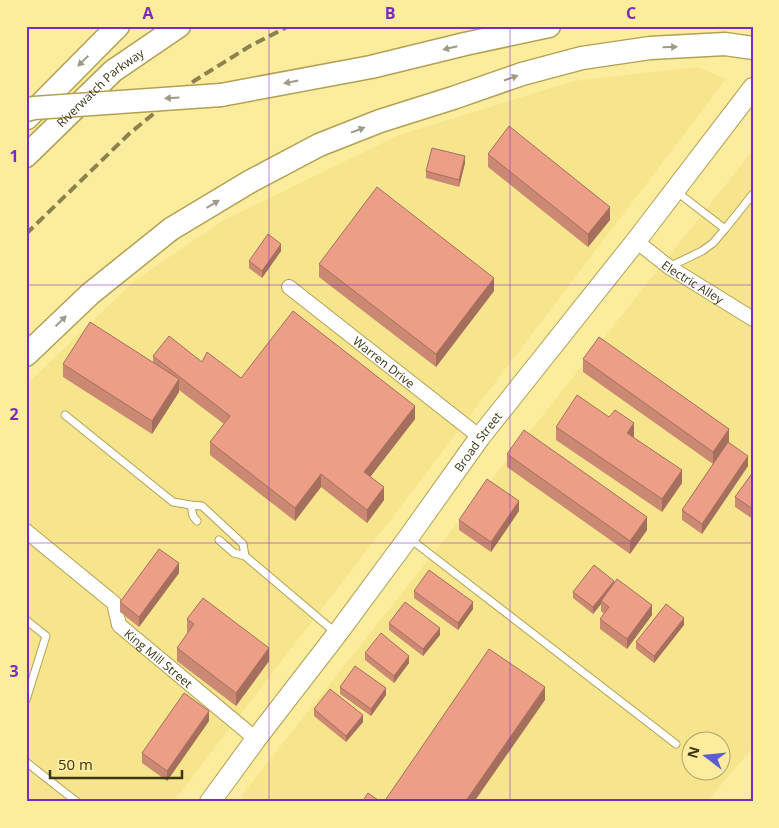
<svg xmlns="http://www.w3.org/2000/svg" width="779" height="828" viewBox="0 0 779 828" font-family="'Open Sans',sans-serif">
	<rect width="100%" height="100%" fill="#fcec9d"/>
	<path fill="#f7e58d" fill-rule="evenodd" d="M698,67L726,79L421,480L173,802H26V385L134,281L222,221L399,135L574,81Z
		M753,150V747L707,802H249L241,796ZM692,740H722V770H692Z"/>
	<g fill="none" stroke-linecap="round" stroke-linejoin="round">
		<g stroke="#b1a153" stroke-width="9">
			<path id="lane" d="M677,192L725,229L753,194
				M669,267L702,251L713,243L725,229
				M65,415L173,502L191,505
				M197,521L193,516L191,505L202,506L243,544L245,556L234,553L219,540
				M409,538L676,744
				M245,556L336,633
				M26,620L46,636L26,700
				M26,762L77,802"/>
		</g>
		<g stroke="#b1a153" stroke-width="16">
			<g id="street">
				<path id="s1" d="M636,241L669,267L753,319"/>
				<path id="s2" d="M289,287L480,437"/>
				<path id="s3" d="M26,531L114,603L119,625L256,739"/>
			</g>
		</g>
		<g stroke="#b1a153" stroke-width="22">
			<g id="secondary">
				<path id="s4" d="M210,802L256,739L337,634L408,538L480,437L636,241L753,88"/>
			</g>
		</g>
		<g stroke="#b1a153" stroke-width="25">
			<g id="primary">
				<path d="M221,95L371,67L465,44L549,26"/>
				<path d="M27,118L118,26"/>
				<path id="s5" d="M26,156L113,71L179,26"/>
				<path d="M26,355L90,294L171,229L251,181L319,145L380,121L453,98L522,74L582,58L650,48L725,44L753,48"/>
			</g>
		</g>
		<use href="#lane" stroke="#fff" stroke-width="7"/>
		<use href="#street" stroke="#fff" stroke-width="14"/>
		<use href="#secondary" stroke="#fff" stroke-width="20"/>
		<use href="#primary" stroke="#fff" stroke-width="22"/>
		<path stroke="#8d824e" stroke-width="4" stroke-dasharray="10 5" stroke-linecap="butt" d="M26,234L130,133L194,81L250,46L289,26"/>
		<g stroke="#b1a153" stroke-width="25" stroke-linecap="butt">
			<path id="primary-bridge" d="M26,110L34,108L221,95"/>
		</g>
		<use href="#primary-bridge" stroke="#fff" stroke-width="22"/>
	</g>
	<path fill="#cb8873" d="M488,154L610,220L588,247L488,167Z
		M465,163L459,187L426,178V171Z
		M281,251L262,278L249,268V261Z
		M319,264L494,291L436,367L319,277Z
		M153,356L202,362L241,378L415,419L370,477L384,500L367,523L321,487L295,521L210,455V442L224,424L179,390V392L152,434L63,377V364L153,362Z
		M583,359L729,442L748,466L702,534L682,520V510L713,464L583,372Z
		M556,427L634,436L633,437L682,483L662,512L556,440Z
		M507,454L647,530L630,554L507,467Z
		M753,472V519L735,507V497Z
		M519,511L491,552L459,530V520Z
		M179,573L139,627L120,612V602Z
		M614,584L652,615L627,649L600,629V619L604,614L601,611V604L593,614L573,598V592Z
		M414,591L473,609L458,630L414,598Z
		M187,619L269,661L236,706L177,661V648L188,633L187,632Z
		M389,623L440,635L423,656L389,630Z
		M684,625L654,663L636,649V642Z
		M365,653L409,663L394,683L365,660Z
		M340,687L386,695L371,716L340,694Z
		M314,709L363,722L346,742L314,716Z
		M209,721L167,781L142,763V753Z"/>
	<path fill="#a56f5e" d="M465,156V163L459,187V180Z
		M610,207V220L588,247V234Z
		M281,244V251L262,278V271Z
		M494,278V291L436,367V354Z
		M179,379V392L152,434V421Z
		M415,406V419L364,485V472Z
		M634,423V436L627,446V433Z
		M729,429V442L713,465V452Z
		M748,456V466L702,534V524Z
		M682,470V483L662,512V499Z
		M321,474V487L295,521V508Z
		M384,487V500L367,523V510Z
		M519,501V511L491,552V542Z
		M647,517V530L630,554V541Z
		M179,563V573L139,627V617Z
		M614,581V588L601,601V604L593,614V607Z
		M473,602V609L458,630V623Z
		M652,605V615L627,649V639Z
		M684,618V625L654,663V656Z
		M440,628V635L423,656V649Z
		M269,648V661L236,706V693Z
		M409,656V663L394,683V676Z
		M545,687V700L474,802H465Z
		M386,688V695L371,716V709Z
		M209,711V721L167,781V771Z
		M363,715V722L346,742V736Z"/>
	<path fill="#ec9e86" stroke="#a56f5e" d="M509,126L610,207L588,234L488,154Z
		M432,148L465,156L459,180L426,171Z
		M377,187L494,278L436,354L319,264Z
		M268,234L281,244L262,271L249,261Z
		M293,311L415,406L364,472L384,487L367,510L321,474L295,508L210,442L230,416L153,356L169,336L202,362L207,352L241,378Z
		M90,322L179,379L152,421L63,364Z
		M599,337L729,429L713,452L583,359Z
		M577,395L609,417L615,410L634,423L627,433L682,470L662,499L556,427Z
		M524,430L647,517L630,541L507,454Z
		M728,442L748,456L702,524L682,510Z
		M753,472V509L735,497Z
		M487,479L519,501L491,542L459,520Z
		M159,549L179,563L139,617L120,602Z
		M594,565L614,581L593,607L573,592Z
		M429,570L473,602L458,623L414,591Z
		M617,579L652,605L627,639L600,619L609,607L601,601Z
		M203,598L269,648L236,693L177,648L194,624L187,619Z
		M405,602L440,628L423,649L389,623Z
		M666,604L684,618L654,656L636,642Z
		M381,633L409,656L394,676L365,653Z
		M489,649L545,687L465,802H384Z
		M355,666L386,688L371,709L340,687Z
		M330,689L363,715L346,736L314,709Z
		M184,693L209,711L167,771L142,753Z
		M368,793L381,802H362Z"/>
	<defs><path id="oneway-solid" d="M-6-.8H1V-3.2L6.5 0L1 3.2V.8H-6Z" transform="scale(1.25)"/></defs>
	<g fill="#9e9a8a">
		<use href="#oneway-solid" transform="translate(670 47) rotate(-2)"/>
		<use href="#oneway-solid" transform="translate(450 48) rotate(167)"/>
		<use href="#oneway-solid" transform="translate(83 61) rotate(135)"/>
		<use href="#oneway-solid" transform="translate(511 78) rotate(-19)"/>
		<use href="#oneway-solid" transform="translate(291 82) rotate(169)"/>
		<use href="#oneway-solid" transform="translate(172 98) rotate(176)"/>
		<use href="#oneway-solid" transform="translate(358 130) rotate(-21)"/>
		<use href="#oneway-solid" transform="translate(213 204) rotate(-31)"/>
		<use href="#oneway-solid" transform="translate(61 321) rotate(-44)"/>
	</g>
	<path fill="none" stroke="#7b2cbf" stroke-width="1" stroke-opacity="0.55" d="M269,26V802M510,26V802M26,285H753M26,543H753"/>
	<g text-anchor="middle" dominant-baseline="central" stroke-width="4" stroke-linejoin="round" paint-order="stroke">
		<g font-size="12" fill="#3d3615" stroke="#fcec9d">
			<text stroke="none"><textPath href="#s5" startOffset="101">Riverwatch Parkway</textPath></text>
			<text stroke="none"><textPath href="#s1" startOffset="70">Electric Alley</textPath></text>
			<text stroke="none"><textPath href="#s2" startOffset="121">Warren Drive</textPath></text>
			<text stroke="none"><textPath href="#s4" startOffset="449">Broad Street</textPath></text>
			<text stroke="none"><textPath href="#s3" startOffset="188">King Mill Street</textPath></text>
		</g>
	</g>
	<rect width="779" height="828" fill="none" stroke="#fcec9d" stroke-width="55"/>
	<g transform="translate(706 756) rotate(286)"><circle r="24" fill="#fcec9d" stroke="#b0a367"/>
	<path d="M0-4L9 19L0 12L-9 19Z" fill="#5b5dd4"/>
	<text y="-8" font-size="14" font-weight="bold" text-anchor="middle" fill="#3d3615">N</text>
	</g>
	<path d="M50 770v8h132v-8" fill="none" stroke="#3d3615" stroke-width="2.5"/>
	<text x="58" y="770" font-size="15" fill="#3d3615" stroke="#fcec9d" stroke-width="4" paint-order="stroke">50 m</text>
	<rect x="28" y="28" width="724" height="772" fill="none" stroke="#7b2cbf" stroke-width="2"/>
	<g font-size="16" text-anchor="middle" font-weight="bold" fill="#7b2cbf">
		<text x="148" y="19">A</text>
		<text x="390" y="19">B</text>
		<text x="631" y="19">C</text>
		<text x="14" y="162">1</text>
		<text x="14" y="420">2</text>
		<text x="14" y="677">3</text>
	</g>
</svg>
